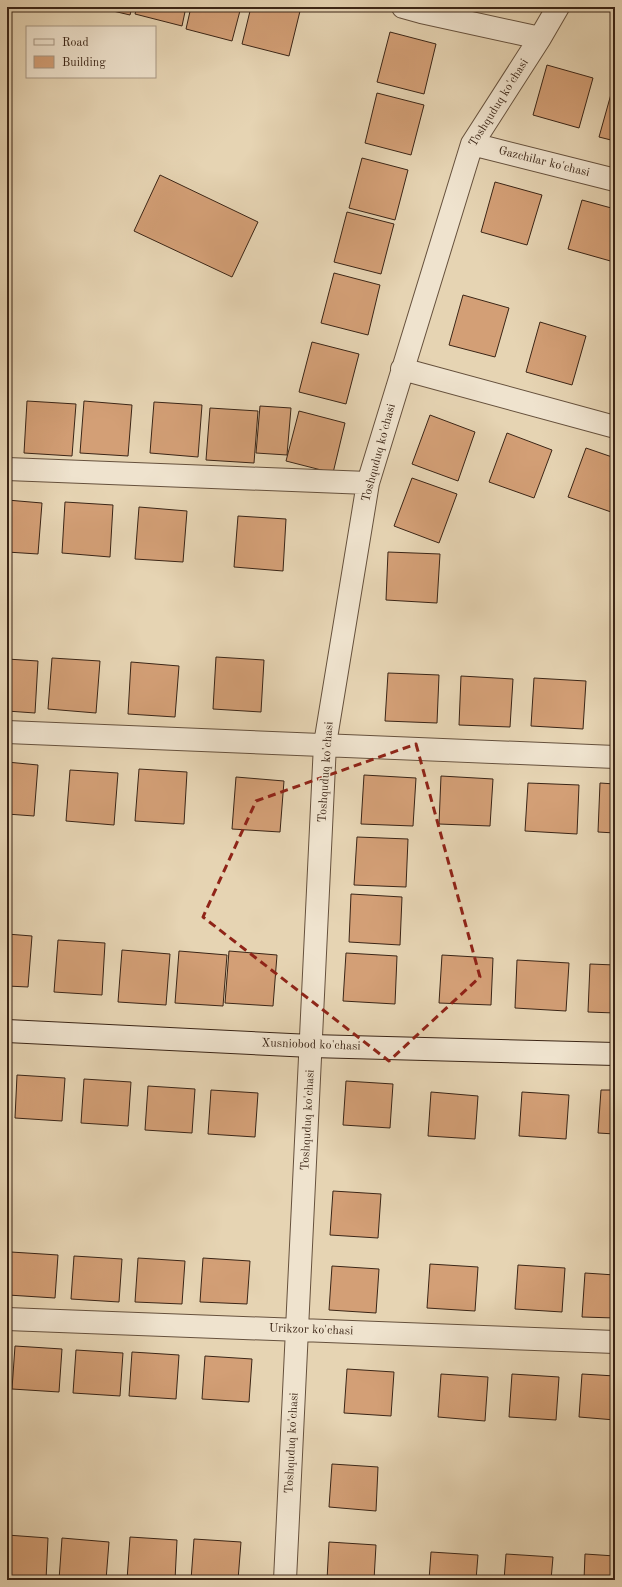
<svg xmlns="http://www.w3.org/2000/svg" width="622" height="1587" viewBox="0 0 622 1587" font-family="'Old Standard TT',serif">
	<rect width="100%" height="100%" fill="#e6d4b3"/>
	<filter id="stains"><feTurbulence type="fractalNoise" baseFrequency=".005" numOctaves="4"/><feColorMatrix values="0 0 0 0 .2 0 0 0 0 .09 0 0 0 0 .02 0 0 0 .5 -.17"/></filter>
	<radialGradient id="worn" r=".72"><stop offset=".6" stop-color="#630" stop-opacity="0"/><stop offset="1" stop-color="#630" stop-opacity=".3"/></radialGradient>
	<path fill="#d39f76" stroke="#3b2516" d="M96,7H132L130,15Z
		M137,7H186L182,26L135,14Z
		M191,7H241L232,41L186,29Z
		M251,7H301L289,56L242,44Z
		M390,32L436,44L424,94L377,82Z
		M547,65L593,78L579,128L533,115Z
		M613,87H615V141L599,137Z
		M377,93L424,105L411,155L365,143Z
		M362,158L408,170L395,220L349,208Z
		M160,175L258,222L232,277L134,231Z
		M495,182L542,195L527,245L481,232Z
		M582,200L615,209L614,262L568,249Z
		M347,212L394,224L381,274L334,262Z
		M334,273L380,285L368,335L321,323Z
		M463,295L509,308L495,357L449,345Z
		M540,322L586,336L572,385L526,372Z
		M312,342L359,354L346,404L299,392Z
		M7,399H9L7,425Z
		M27,401L76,404L72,456L24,453Z
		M84,401L132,405L128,456L80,453Z
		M154,402L202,405L198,457L150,453Z
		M260,406L291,408L287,455L256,453Z
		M210,408L258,411L254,463L206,460Z
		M299,411L345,423L333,473L286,461Z
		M430,415L475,432L458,481L412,464Z
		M507,433L552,450L534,498L489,482Z
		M586,448L615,458V509L614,513L568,497Z
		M412,478L457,494L439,543L394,526Z
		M7,500L42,503L38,554L7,552Z
		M65,502L113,505L110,557L62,553Z
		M139,507L187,511L183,562L135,559Z
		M238,516L286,519L283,571L234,567Z
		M388,552L440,554L437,603L386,600Z
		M216,657L264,660L261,712L213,709Z
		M52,658L100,661L96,713L48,709Z
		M7,659L38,661L35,713L7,711Z
		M131,662L179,666L175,717L128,714Z
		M388,673L439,675L437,723L385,721Z
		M461,676L513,679L510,727L459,725Z
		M534,678L586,681L583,729L531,726Z
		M7,762L38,765L34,816L7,814Z
		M139,769L187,772L184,824L135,821Z
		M70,770L118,773L114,825L66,821Z
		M364,775L416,778L413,826L361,824Z
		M441,776L493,779L490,826L439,824Z
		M236,777L284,781L280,832L232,829Z
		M528,783L579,785L577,834L525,831Z
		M600,783L615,784V833L598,832Z
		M357,837L408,839L406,887L354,885Z
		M351,894L402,897L400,945L349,942Z
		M7,934L32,936L28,987L7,986Z
		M58,940L105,943L102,995L54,992Z
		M122,950L170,954L166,1005L118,1002Z
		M179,951L227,955L223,1006L175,1003Z
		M229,951L277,955L273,1006L225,1003Z
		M346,953L397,956L395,1004L343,1001Z
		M442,955L493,958L491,1005L439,1003Z
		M517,960L569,963L566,1011L515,1008Z
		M590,964L615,965V1013L588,1012Z
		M17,1075L65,1078L62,1121L15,1118Z
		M84,1079L131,1082L128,1126L81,1123Z
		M346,1081L393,1084L390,1128L343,1125Z
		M148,1086L195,1089L192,1133L145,1130Z
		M211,1090L258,1093L255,1137L208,1134Z
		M601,1090H615V1134L598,1133Z
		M431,1092L478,1096L475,1139L428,1136Z
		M522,1092L569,1095L566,1139L519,1136Z
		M333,1191L381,1194L378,1238L330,1235Z
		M11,1252L58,1255L55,1298L8,1295Z
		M74,1256L122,1259L119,1302L71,1299Z
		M138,1258L185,1261L182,1304L135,1302Z
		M203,1258L250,1261L247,1304L200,1302Z
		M430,1264L478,1267L475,1311L427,1308Z
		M518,1265L565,1268L562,1312L515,1309Z
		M332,1266L379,1269L376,1313L329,1310Z
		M585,1273L615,1275V1318L582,1317Z
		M15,1346L62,1349L59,1392L12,1389Z
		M76,1350L123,1353L120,1396L73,1393Z
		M132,1352L179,1355L176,1399L129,1396Z
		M205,1356L252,1359L249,1402L202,1399Z
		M347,1369L394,1372L391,1416L344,1413Z
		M441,1374L488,1377L485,1421L438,1417Z
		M512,1374L559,1377L556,1420L509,1417Z
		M582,1374L615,1376V1420L579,1417Z
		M332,1464L378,1467L376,1511L329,1507Z
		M7,1535L48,1538L46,1580L7,1579Z
		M130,1537L177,1540L175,1580H127Z
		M62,1538L109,1542L106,1580H59Z
		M194,1539L241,1542L238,1580H191Z
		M329,1542L376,1545L374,1580H327Z
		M431,1552L478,1555L476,1580H429Z
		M506,1554L553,1557L551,1580H504Z
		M585,1554L615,1556V1580H584Z"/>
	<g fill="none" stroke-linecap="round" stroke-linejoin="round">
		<g stroke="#66513d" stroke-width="24">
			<path id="street" d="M403,7L421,12L540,38
				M472,144L615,180
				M402,369L615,427
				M7,469L368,483
				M7,732L615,757
				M7,1319L615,1342
				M285,1580L325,744L368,483L472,144L540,38L558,7"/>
		</g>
		<g stroke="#3b2516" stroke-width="24">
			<path id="secondary" d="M7,1031L311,1046L615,1054"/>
		</g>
		<use href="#street" stroke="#efe3ce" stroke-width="22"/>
		<use href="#secondary" stroke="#efe3ce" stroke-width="22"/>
	</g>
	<path fill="none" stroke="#8f2418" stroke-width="3" stroke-dasharray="8 5" stroke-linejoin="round" d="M416,744L480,977L389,1061L203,917L256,801Z"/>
	<g text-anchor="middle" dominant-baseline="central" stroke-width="3" stroke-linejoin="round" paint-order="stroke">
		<g font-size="12" fill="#3b2516" stroke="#efe3ce">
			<text transform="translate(499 103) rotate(-58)">Toshquduq ko'chasi</text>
			<text transform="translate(544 162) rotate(14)">Gazchilar ko'chasi</text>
			<text transform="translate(379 453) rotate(-75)">Toshquduq ko'chasi</text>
			<text transform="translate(326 772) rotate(-86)">Toshquduq ko'chasi</text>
			<text transform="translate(311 1045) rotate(2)">Xusniobod ko'chasi</text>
			<text transform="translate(308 1120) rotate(-87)">Toshquduq ko'chasi</text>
			<text transform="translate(311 1330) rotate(2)">Urikzor ko'chasi</text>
			<text transform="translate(292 1443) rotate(-87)">Toshquduq ko'chasi</text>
		</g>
	</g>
	<rect width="622" height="1587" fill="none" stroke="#e6d4b3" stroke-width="24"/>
	<rect x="8" y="8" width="606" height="1571" fill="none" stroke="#3b2516" stroke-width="2"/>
	<rect x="12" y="12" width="598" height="1563" fill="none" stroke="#3b2516"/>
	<rect x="26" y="26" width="130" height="52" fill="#efe3ce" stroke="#a79784"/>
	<rect x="34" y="39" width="20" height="6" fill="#efe3ce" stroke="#a79784"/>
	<text x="62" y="46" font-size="12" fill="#3b2516">Road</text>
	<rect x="34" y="56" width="20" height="12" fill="#d39f76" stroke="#a79784"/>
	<text x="62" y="66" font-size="12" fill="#3b2516">Building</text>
	<rect width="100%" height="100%" filter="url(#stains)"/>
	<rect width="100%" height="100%" fill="url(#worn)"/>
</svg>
